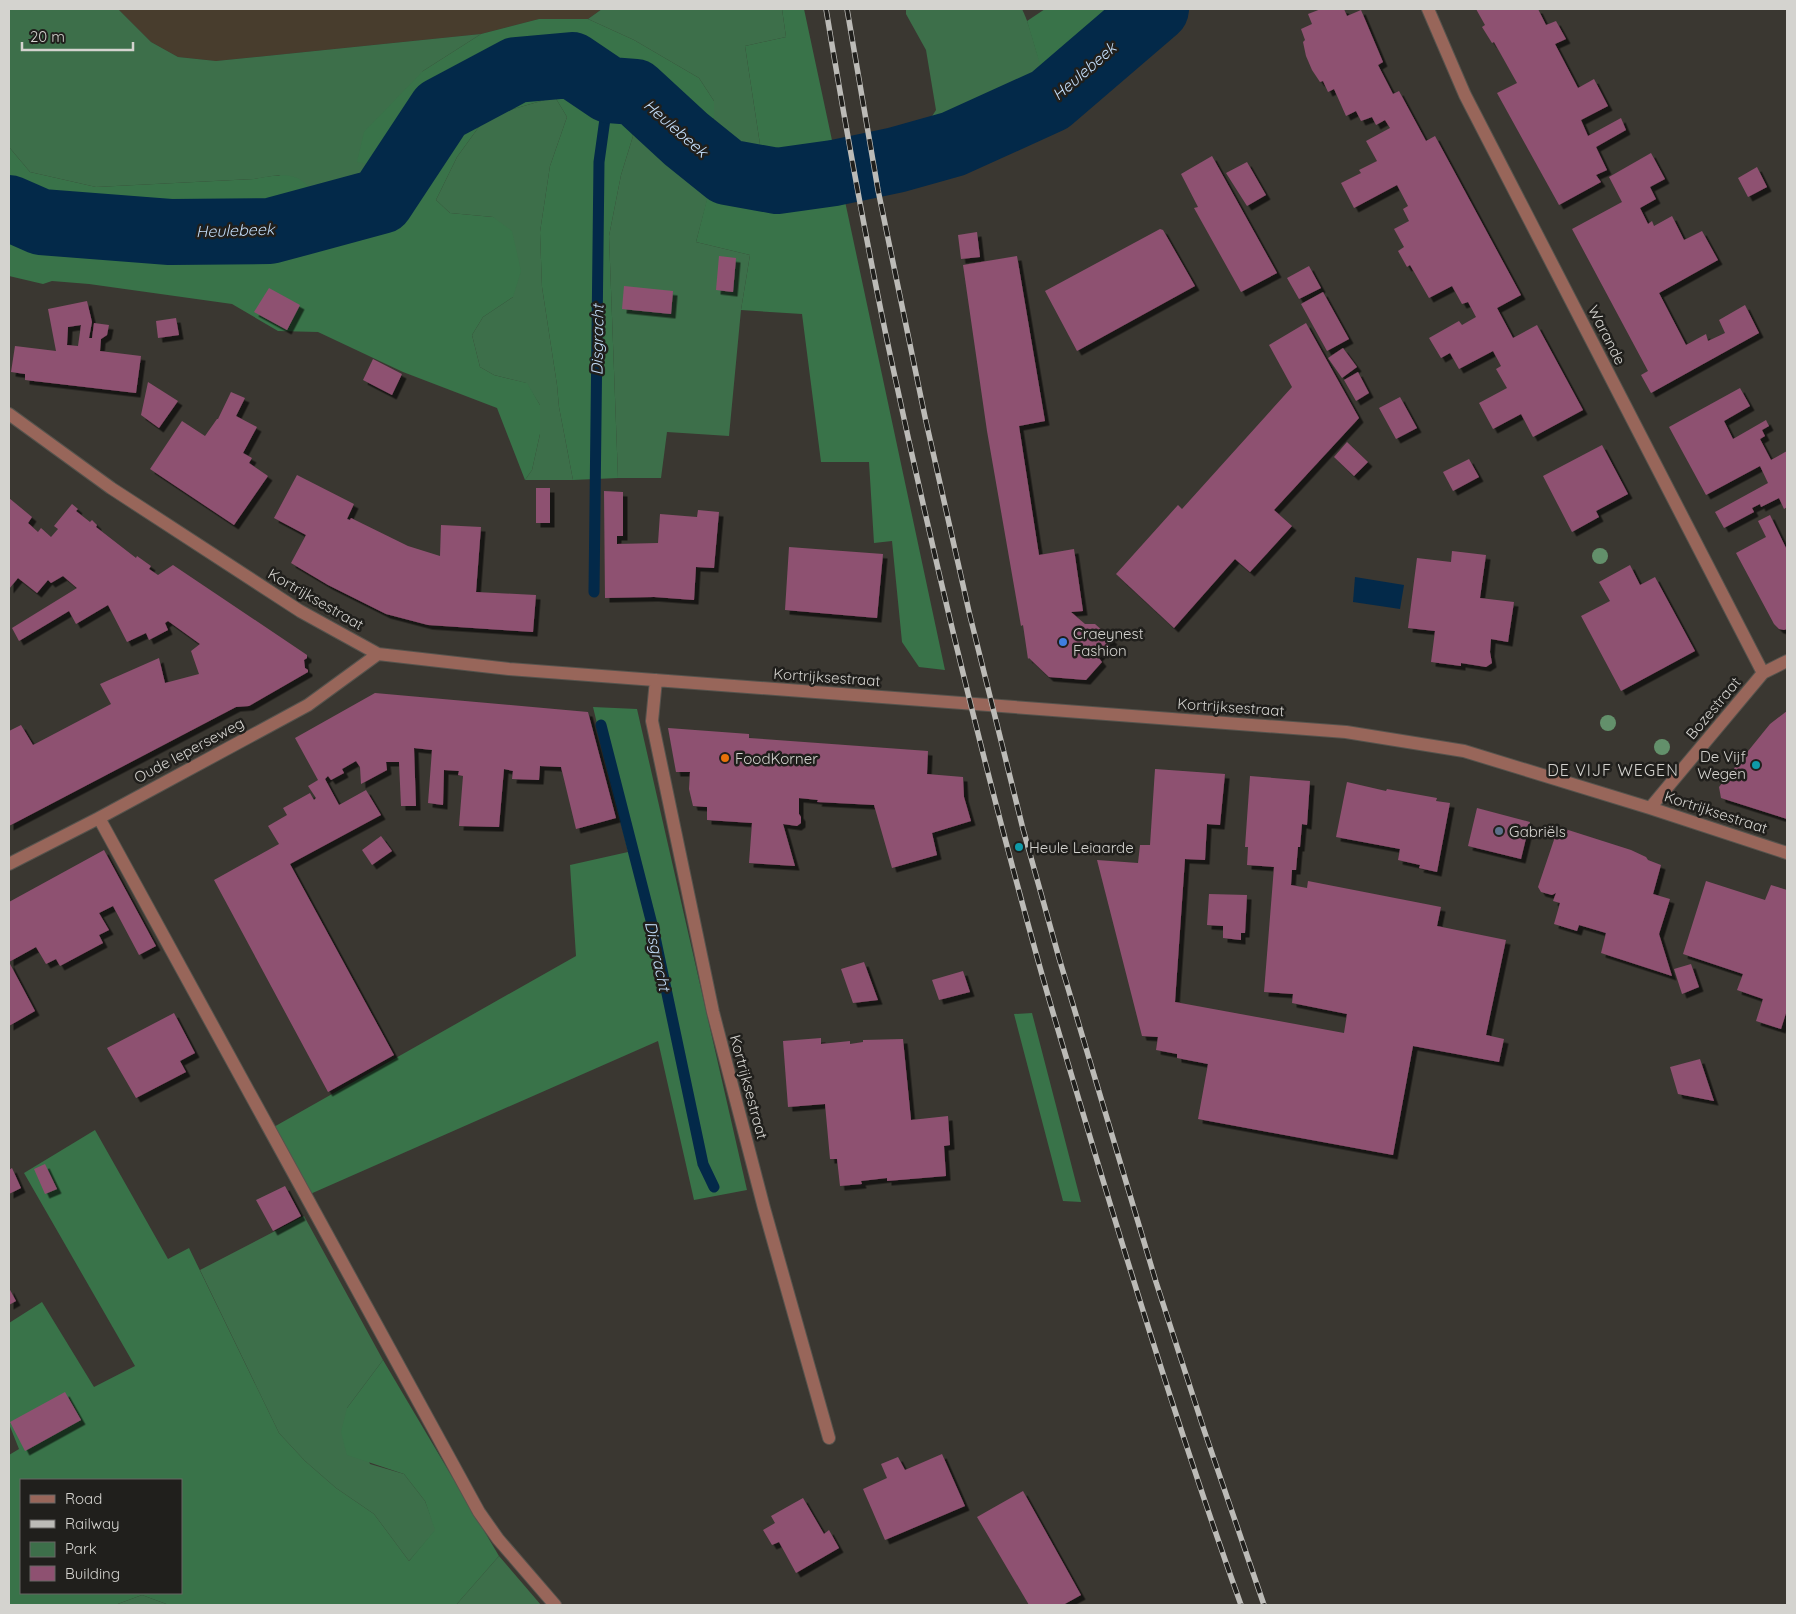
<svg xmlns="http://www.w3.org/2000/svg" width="1796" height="1614" viewBox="0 0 1796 1614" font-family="Quicksand,sans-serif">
	<defs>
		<filter id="shadow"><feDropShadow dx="4.5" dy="4.5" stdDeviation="0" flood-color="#0009"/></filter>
	</defs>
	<rect width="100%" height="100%" fill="#3a3731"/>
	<path fill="#483d2d" d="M118,9H602L588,19H539L481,34L216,61L178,57L151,42Z"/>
	<path fill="#3d6f4a" d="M9,9H118L151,42L178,57L216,61L481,34L423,71L375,166L390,168L375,183L352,196L309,213L315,201L279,175L254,179L96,187L30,172L9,147Z
		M602,9H782L786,37L745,46L761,151L750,163L719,152L700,126L714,118V101L699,78L634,40L588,19Z
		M906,9H1022C1033,31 1035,58 1049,79L981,112L920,135L936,110L926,50L906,14Z
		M555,97L567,117L550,166L540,232L542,287L557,385L559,407L573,480H525L532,470L540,434V405L526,383L494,375L480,367L472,335L483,317L513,297L493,217L450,213L436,200L457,157L486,117Z
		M625,104L669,139L712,182L696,242L750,255L741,310L729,436L667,432L661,478H618L609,236L621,175L633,136Z
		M304,1216L383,1360L347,1408L370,1464L404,1474L425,1501L436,1530L409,1561L374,1514L336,1488L305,1461L279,1433L200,1270Z
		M499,1556L541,1605H456Z
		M142,1595L169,1605H115Z"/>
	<path fill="#397349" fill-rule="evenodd" d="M782,9H804L945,670L919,667L902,642L892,541L874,543L869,462H821L802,314L741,310L750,255L696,242L719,152L750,163L761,151L745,46L786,37Z
		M1045,9H1189L1156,41L1062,106L1049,79L1041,68L1027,21Z
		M539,19H588L634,40L699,78L714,101V118L700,126L656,86L608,66L574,57L532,55L473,74L438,95L416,122L390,168L357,162L364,132L423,71L481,34Z
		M541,78L582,81L625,104L633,136L621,175L609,236L618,478L573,480L559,407L557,385L542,287L540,232L550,166L567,117L555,97L486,117L457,157L436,200L450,213L493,217L512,231L521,271L513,297L483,317L472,335L480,367L494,375L527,383L540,405V434L532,470L525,480L497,408L403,372L318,332L278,331L232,304L89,284L52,281L43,284L9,276V218L38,228L98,242L192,249L258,244L331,227L395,206L411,188L443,136L470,104L512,83Z
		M9,147L30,172L96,187L254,179C281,174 305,169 315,201L309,213L226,226L97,221L22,206L9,198Z
		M593,707L637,709L747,1190L694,1200L658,1041L308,1195L272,1128L576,956L570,865L628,852Z
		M1032,1013L1081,1202L1063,1201L1014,1014Z
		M95,1130L168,1259L189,1248L279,1433L305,1461L336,1488L374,1514L409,1561L435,1530L425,1501L404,1474L347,1455L341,1432L347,1408L383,1360L499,1556L456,1605H169L142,1595L115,1605H9V1455L19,1449L9,1424V1323L42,1302L94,1387L135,1366L24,1173ZM21,1480H181V1593H21Z"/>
	<path fill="#032949" d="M1355,577L1404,585L1400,609L1353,602Z"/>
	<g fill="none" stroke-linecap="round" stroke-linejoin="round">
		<path stroke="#032949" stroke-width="11" d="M594,592L599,162L609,90
			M601,725L654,932L703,1164L714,1187"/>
		<path stroke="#032949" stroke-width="66" d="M9,208L41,222L170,232L270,231L381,201L441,110L516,70L572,65L609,90L635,92L686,139L727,172L777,181L834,173L896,160L953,144L1050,100L1156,9"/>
	</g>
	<path fill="#8e5171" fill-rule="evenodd" filter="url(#shadow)" d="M1321,9H1344L1347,16L1361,10L1383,62L1378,65L1393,94L1399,91L1426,141L1435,136L1521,295L1497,308L1513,338L1537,325L1583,410L1533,437L1521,414L1493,429L1479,403L1507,388L1496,369L1501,366L1493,351L1459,369L1450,353L1441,358L1429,338L1459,321L1462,325L1476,317L1468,302L1462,304L1452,286L1429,298L1410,265L1407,267L1398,251L1404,247L1394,229L1409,221L1403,209L1408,206L1397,185L1354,208L1341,183L1361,173L1359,170L1377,161L1366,141L1390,128L1385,120L1376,125L1372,117L1361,121L1356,111L1346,116L1334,89L1328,92L1323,81L1320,82L1312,70L1306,56L1303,42L1305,40L1301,29L1312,24L1308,14Z
		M1476,9H1538L1546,25L1556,21L1566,39L1555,44L1578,88L1594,79L1608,106L1581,120L1588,136L1621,118L1626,130L1596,147L1607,170L1596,175L1601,182L1559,205L1497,93L1517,83L1494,42L1492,43L1482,27L1485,25Z
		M1651,153L1665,179L1650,187L1656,199L1640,208L1648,224L1652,221L1654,226L1672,216L1684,240L1702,231L1718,260L1659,293L1686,345L1706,334L1708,341L1725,333L1719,320L1745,305L1759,333L1651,393L1641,375L1648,371L1572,229L1622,202L1609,177Z
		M1212,156L1277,273L1241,292L1194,208L1198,207L1181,174Z
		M1247,162L1266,195L1247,206L1226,173Z
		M1757,167L1767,187L1748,197L1738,178Z
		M1160,229L1163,230L1195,286L1077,351L1045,291Z
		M977,232L980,257L961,259L958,235Z
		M719,256L736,258L733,292L716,290Z
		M1017,256L1045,421L1019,426L1039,555L1074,549L1083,611L1071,612L1085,624H1095L1113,640L1098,657L1102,662L1086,680L1049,677L1029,658L1028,659L1023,625L1021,626L987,431L963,265Z
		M1309,266L1321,288L1299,299L1287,278Z
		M624,286L673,291L671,314L622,309Z
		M269,288L300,305L287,330L254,312Z
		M1323,292L1349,339L1327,351L1301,304Z
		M87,301L92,322L89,338H92L94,323L109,325L107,335L101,339L100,351L141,356L136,393L25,380V374L11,372L15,346L56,351L48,309ZM81,325L78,346L67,345L68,327Z
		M176,318L179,335L158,338L156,321Z
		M1306,323L1359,418L1274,510L1292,526L1250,572L1235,559L1174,628L1116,574L1178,505L1182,509L1292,387L1269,345Z
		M1343,348L1357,367L1342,378L1328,358Z
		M373,359L402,374L392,395L363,380Z
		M1358,372L1369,393L1356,401L1344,380Z
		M148,382L178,401L159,428L141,415Z
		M1740,388L1750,406L1724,421L1733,439L1766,420L1769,426L1762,430L1765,436L1760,439L1771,460L1787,451V507L1784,509L1779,498L1761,507L1760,504L1752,508L1754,512L1724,528L1715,512L1768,483L1760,466L1706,495L1669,427Z
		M231,392L245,398L236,416L257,427L243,453L252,458L249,463L268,476L234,525L150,469L182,421L205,436L217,419H218Z
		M1400,397L1417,428L1396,439L1379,408Z
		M1347,442L1368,462L1354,476L1334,457Z
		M1602,445L1628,494L1596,511L1599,517L1572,532L1543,476Z
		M1469,459L1479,477L1453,491L1443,472Z
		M297,475L354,504L347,519L350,520L351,518L408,546L440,556L441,525L481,527L476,592L536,595L533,632L428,625L386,614L328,585L291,563L306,535L274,518Z
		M536,488H550V523H536Z
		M604,491L623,492V536H617V544L658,543L660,514L697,517L698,510L719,512L714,568L696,567L694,600L654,597L605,598Z
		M9,498L32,517L28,523L38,532L41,528L51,537L58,529L54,526L72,504L78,509L76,511L90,522L92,520L97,525L96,527L136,558L137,556L151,566L149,569L158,575L173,565L307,655V658L304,660L305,668L308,670V672L249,706L236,707L9,826V731L21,725L33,745L111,704L100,684L159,658L165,683L199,674L191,651L200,644L168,621L165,623L168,630L149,640L146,633L127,642L108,605L76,624L69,611L19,641L12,628L77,588L63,576L51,583L48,580L37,593L18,578L9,589Z
		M1770,515L1786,548L1787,547V629L1784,630L1779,629L1774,624L1736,553L1766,537L1758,521Z
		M789,547L883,554L877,618L785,610Z
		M1452,551L1486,555L1480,598L1514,602L1508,642L1491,639L1490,652L1492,663L1486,667L1461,663V666L1431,662L1435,631L1408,628L1417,558L1451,562Z
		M1630,565L1640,585L1655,577L1695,651L1621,691L1581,616L1610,601L1599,582Z
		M375,693L588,712L616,818L576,829L561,767L540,766L539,780L512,779L513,771L504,769L499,827L459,826L463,776L458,775L459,771L444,770L443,805L428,803L432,750L414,748L416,806H401L399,762H386L387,770L361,784L360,767L356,761L342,769L344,773L331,780L328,776L325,779L339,805L366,790L381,815L290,864L394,1055L328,1092L214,880L279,844L268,826L287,815L283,808L310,793L314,800L316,798L308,786L318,780L295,738Z
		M1787,711V819L1721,798L1719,787L1770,724Z
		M668,728L749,734V738L928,751L927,774L963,777L964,797L971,821L932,833L937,855L892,868L874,805L817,802L818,800L799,798V814L801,817V823L797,826L783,824L795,866L749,863L752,823L707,820V807L693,806L689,789L690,772H676Z
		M1155,769L1225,774L1220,825L1207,824L1205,860L1185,859L1175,1002L1344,1033L1347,1014L1292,1003L1293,994L1264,992L1274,867L1247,865L1248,847H1245L1250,776L1310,781L1307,825L1302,824L1300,847H1298L1296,870H1292L1291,885L1307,888L1308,881L1441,907L1437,926L1506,940L1486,1035L1504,1039L1499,1062L1413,1046L1393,1155L1198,1119L1208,1064L1177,1058V1054L1156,1050L1158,1037L1142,1036L1097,860L1138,863L1140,845H1150Z
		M1347,782L1386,791L1387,789L1437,798L1436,801L1450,803L1437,872L1419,868L1420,865L1398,860L1400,849L1336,837Z
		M1477,808L1530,822L1521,859L1468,846Z
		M1562,828L1631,850L1646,857L1648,860L1661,865L1653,894L1670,899L1659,934L1672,976L1601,953L1606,933L1579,925L1577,931L1554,924L1560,903L1553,901L1556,893L1552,895L1541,892L1538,887L1557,831Z
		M381,836L392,851L372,865L362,850Z
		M104,850L156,946L139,955L113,906L99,913L109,930L99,935L103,943L60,966L56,959L46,964L36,947L9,962L35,1011L9,1026V902Z
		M1706,881L1765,900L1771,885L1787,890V1010L1781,1029L1756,1021L1763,999L1737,990L1743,974L1683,954Z
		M1209,894L1247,895L1245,933H1241V940L1223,938V926L1207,925Z
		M864,962L878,1000L853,1003L841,969Z
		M1691,964L1699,987L1682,994L1674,969Z
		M963,971L970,992L939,1000L932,980Z
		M174,1013L195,1053L180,1061L186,1072L136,1098L107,1048Z
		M821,1038V1044L850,1041V1044L863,1042V1040L903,1039L911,1120L948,1116L950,1145L944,1146L946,1176L887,1181V1178L861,1181L862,1184L840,1186L837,1159H830L825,1104L788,1107L783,1041Z
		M1700,1059L1714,1101L1678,1094L1670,1067Z
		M45,1164L57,1189L45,1194L34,1169Z
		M12,1168L21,1188L9,1194V1170Z
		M285,1186L301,1216L273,1231L256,1200Z
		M9,1288L16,1301L9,1305Z
		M65,1392L81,1420L25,1451L10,1422Z
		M942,1454L965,1506L885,1540L863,1489L887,1478L881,1464L898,1457L905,1470Z
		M1023,1491L1081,1595L1063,1605H1029L977,1517Z
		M803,1498L824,1534L829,1530L839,1548L796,1573L779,1542L772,1545L763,1530L775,1523L771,1516Z"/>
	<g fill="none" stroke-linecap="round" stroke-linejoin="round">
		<g stroke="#56534d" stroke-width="14">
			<path id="minor" d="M1428,9L1465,95L1763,673
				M9,414L111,488L300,611L378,654L509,669L1346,732L1464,751L1650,808L1787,853
				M656,680L652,721L713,1012L764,1208L829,1438
				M1650,808L1763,673L1787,661
				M99,818L479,1512L498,1539L555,1605
				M9,864L99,818L308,705L378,654"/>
		</g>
		<use href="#minor" stroke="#98665a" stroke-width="12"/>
		<g stroke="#bcbbb7" stroke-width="5.5">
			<path id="rail" d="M826,9C846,129 867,249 893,368C936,568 984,767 1039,964C1056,1025 1075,1086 1093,1147C1139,1301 1187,1454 1241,1605
				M847,9L878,190L925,417L970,616L1023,829L1059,958L1156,1282L1204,1430L1264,1605"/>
		</g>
		<use href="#rail" stroke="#201f1c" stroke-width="4" stroke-dasharray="11" stroke-linecap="butt"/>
	</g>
	<g fill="#63906b">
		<circle cx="1600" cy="556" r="8"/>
		<circle cx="1608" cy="723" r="8"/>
		<circle cx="1662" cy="747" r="8"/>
	</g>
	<circle fill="#3f7fe0" stroke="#201f1c" stroke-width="2" cx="1063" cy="642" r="5"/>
	<circle fill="#e8710a" stroke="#201f1c" stroke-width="2" cx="725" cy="758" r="5"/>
	<g fill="#0f9aa8" stroke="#201f1c" stroke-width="2">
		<circle cx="1756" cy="765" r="5"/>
		<circle cx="1019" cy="847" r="5"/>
	</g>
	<circle fill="#5c6f8a" stroke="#201f1c" stroke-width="2" cx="1499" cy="831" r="5"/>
	<g text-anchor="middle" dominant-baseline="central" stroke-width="5" stroke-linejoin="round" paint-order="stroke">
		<g font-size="15" fill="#d4d3cf" stroke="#201f1c">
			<text transform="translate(1607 335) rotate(63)">Warande</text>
			<text transform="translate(316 599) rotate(30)">Kortrijksestraat</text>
			<text transform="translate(827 677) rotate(4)">Kortrijksestraat</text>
			<text transform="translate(1231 707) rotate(4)">Kortrijksestraat</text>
			<text transform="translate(1713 708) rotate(-50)">Bozestraat</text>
			<text transform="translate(189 750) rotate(-28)">Oude Ieperseweg</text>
			<text transform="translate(1716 812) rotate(18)">Kortrijksestraat</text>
			<text transform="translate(749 1087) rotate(75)">Kortrijksestraat</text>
		</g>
		<g font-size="15" fill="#d4d3cf" stroke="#201f1c" text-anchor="start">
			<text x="1073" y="633">Craeynest<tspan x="1073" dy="17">Fashion</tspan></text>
			<text x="1746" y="756" text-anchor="end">De Vijf<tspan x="1746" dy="17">Wegen</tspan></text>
			<text x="735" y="758">FoodKorner</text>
			<text x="1509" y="831">Gabriëls</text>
			<text x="1029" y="847">Heule Leiaarde</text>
		</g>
		<g font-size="16" font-style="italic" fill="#c1dbf7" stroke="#201f1c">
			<text transform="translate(1084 71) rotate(-41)">Heulebeek</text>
			<text transform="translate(676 128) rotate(41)">Heulebeek</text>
			<text transform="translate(235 230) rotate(-2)">Heulebeek</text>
			<text transform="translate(597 340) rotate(-89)">Disgracht</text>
			<text transform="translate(658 956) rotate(78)">Disgracht</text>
		</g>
		<g font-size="16" letter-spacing="1" fill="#d4d3cf" stroke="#201f1c">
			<text x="1613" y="770">DE VIJF WEGEN</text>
		</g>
	</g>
	<rect width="1796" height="1614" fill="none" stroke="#d4d3cf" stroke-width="20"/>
	<rect x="20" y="1479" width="162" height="115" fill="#201f1c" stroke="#686764"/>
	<rect x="30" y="1495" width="25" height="8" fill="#98665a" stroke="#686764"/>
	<text x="65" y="1504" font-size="15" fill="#d4d3cf">Road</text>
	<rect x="30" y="1520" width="25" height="8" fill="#bcbbb7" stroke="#686764"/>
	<text x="65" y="1529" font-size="15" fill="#d4d3cf">Railway</text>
	<rect x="30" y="1542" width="25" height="15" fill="#3d6f4a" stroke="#686764"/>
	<text x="65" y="1554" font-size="15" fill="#d4d3cf">Park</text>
	<rect x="30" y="1566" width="25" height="15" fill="#8e5171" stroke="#686764"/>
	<text x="65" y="1579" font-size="15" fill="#d4d3cf">Building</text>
	<path d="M22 42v8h111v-8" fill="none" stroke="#d4d3cf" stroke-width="2.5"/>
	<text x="30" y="42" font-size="15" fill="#d4d3cf" stroke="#201f1c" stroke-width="4" paint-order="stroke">20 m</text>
</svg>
